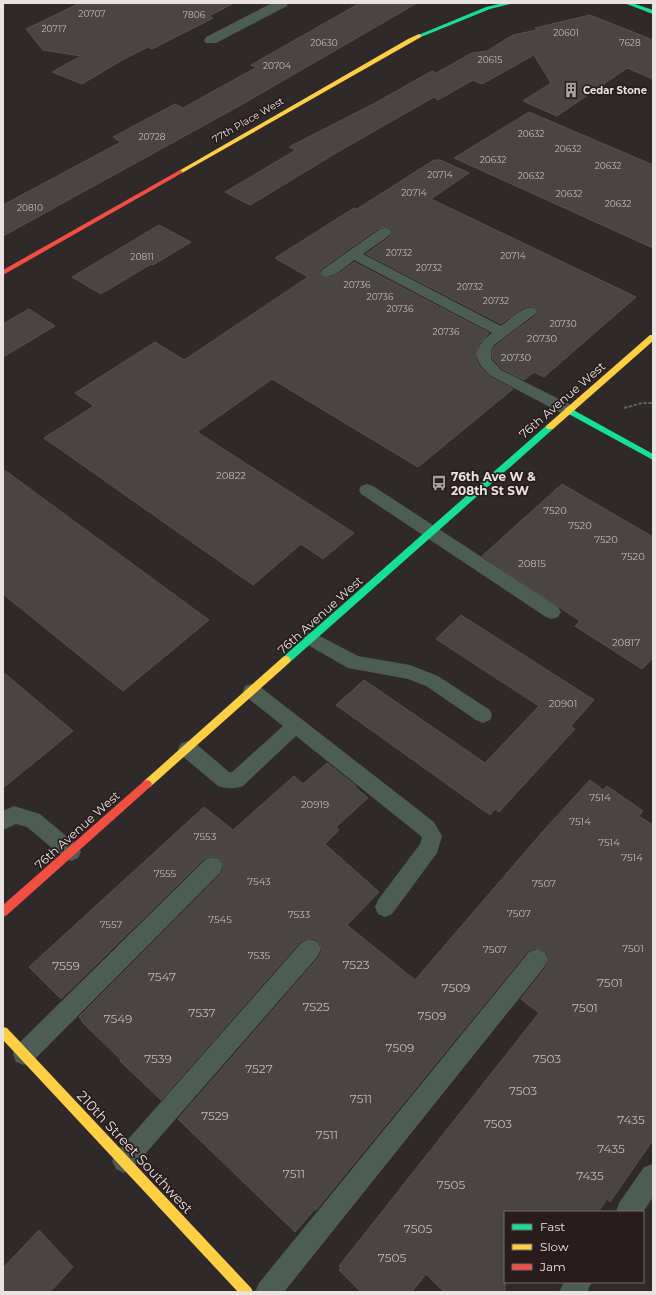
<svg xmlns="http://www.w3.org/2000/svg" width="656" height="1295" viewBox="0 0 656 1295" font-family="Montserrat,sans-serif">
	<rect width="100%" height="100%" fill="#30292a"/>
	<path fill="#4a4444" stroke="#565151" d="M80,3H234L209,16L213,18L152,49L148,47L124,59L82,84L52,72L81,56L43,50L26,29Z
		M360,3H417L241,105L3,236V205L121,142L113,137L175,104L183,108L257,67L251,65Z
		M590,15L653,40V79L627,68L557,116L523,101L551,83L534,55L482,84L473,80L438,100L434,97L336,153L252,204L250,205L225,192L296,150L289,147L375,103L432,71L436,73L472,53L487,51L513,35L537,30L535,28Z
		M529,112L653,165V248L454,158Z
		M434,160H440L469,173L431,199L636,297L544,377L534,372L524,380L502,369L492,358V351L495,346L536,315L538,310L535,307L530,306L521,309L501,324L366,254L391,236L393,231L390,228L385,227L379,228L321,269L319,272L321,277H331L340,273L354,262L489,333L480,343L477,348L476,360L479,366L490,377L513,389L418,467L272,379L197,432L354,533L323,559L301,544L253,585L44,438L94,406L75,393L155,342L184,360L308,277L275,258L354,208L357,209Z
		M159,225L191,242L153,265L151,264L101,294L72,277Z
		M29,309L55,326L3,357V324Z
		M3,469L209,620L123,691L3,594Z
		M562,484L653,537V658L642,669L575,626L580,621L482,556Z
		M461,615L594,700L571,726L575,729L499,812L495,809L490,815L336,705L364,680L485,763L539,706L436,639Z
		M3,672L73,731L3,788Z
		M327,763L356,786L355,787L368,798L336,827L339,830L325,844L379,892L347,925L415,980L544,830L590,780L603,790L607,786L643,811L639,816L653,825V1140L610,1202L607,1199L598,1212H505V1292H444L426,1274L412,1292H361L339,1270L341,1268L339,1266L539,1013L521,999L546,967L549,958L546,951L536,948L528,951L316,1210L315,1209L295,1232L178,1119L319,957L322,950L319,941L311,938L301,941L161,1100L120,1061L121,1060L81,1021L82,1020L79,1017L221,874L224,867L221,858L213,856L205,858L61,999L29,967L204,807L233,830L294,776L303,784Z
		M39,1230L73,1267L50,1292H3V1268Z"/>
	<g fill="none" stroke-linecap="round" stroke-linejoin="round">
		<path stroke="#5c6460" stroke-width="2" stroke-dasharray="3.5 1.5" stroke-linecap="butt" d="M624,408L642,403H653"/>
		<path fill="#4d5d54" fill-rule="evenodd" d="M385,228L390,229L392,232L390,235L363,254L501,326C511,319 523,305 535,308L537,311L535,314L494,345L491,351V359L501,370L573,406L576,410L573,414L568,415L563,414L491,376C472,360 472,348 492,333L354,260C345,267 334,279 322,276L320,273L322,270L380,229Z
			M367,484L373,486L558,607L561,612L558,617L552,619L546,617L361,494L359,490L361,486Z
			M312,632L358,656L410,665L438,676L490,710L492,715L490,720L483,723L476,720L426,686L408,679L348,668L306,644L303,639L306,634Z
			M252,684L259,686L434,822L442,836L437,853L392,914L385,917L378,914L375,907L378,900L420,844L422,837L296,736L243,786C234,789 227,789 218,786L181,755L178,749L181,743L188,741L195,743L229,772H232L283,726L245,696L243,691L245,686Z
			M14,806L40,814L78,846L81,852L78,858L71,861L64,858L27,827L16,824L3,830V811Z
			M213,857L220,859L223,866L220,873L32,1062L24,1065L16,1062L13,1054L16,1046L206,859Z
			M310,939L318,942L321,949L318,956L132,1169L124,1173L116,1169L112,1161L116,1153L302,942Z
			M537,949L545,952L548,959L545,966L284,1292H255L259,1283L529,952Z
			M653,1164V1197L643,1212H616L619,1203L644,1167Z
			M564,1282H592L587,1292H559Z"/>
		<path fill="#4d5d54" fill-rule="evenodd" d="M272,3H288L287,6L216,43H206L204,40L206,37Z"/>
		<path fill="#16e098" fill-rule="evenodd" d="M504,3H514L490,9L421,37L416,36L486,7Z
			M624,3H632L653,10V14Z
			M568,407L653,454V460L565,412V408Z
			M550,424L553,425L554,427L553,429L289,663H283L281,660L283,657L547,425Z"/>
		<path fill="#ffcf43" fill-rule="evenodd" d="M419,34L421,35V37L182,173L177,172L408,39Z
			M650,335H653V341L553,429H547L546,427L547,425Z
			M286,656L289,657L291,660L289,663L150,787L147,788L144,787L142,784L144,781L283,657Z
			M3,1027L7,1028L251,1288L253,1292H238L3,1040Z"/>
		<path fill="#f24e42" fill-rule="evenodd" d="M180,170L183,172L182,173L3,275V270Z
			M147,780L150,781L152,784L150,787L7,915L3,917V905L144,781Z"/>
	</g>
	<defs>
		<g id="building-bare" transform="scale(1.2)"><path d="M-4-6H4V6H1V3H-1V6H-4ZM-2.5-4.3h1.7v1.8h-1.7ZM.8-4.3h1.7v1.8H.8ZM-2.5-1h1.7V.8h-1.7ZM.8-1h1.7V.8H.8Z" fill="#a9a1a1" stroke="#291c1d" stroke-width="2.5" paint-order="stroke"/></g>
		<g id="bus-bare" transform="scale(1.2)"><path d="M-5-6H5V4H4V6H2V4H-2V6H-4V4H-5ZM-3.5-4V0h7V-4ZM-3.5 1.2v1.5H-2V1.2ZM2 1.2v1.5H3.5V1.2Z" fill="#a9a1a1" stroke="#291c1d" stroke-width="2.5" paint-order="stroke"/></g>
	</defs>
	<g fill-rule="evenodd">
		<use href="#building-bare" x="571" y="90"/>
		<use href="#bus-bare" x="439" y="483"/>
	</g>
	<g text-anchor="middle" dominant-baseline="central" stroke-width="3.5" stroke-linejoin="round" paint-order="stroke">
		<g font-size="9" fill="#c2baba">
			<text x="92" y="13">20707</text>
			<text x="194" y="14">7806</text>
			<text x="54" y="28">20717</text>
			<text x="566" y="32">20601</text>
			<text x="324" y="42">20630</text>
			<text x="630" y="42">7628</text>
			<text x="490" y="59">20615</text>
			<text x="277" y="65">20704</text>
			<text x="531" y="133">20632</text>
			<text x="152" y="136">20728</text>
			<text x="568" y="148">20632</text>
			<text x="493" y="159">20632</text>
			<text x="608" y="165">20632</text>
			<text x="440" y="174">20714</text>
			<text x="531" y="175">20632</text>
			<text x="414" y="192">20714</text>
			<text x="569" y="193">20632</text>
			<text x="618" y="203">20632</text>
			<text x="30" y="207">20810</text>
			<text x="399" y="252">20732</text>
			<text x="513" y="255">20714</text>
			<text x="142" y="256">20811</text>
			<text x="429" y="267">20732</text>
			<text x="357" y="284">20736</text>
			<text x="470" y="286">20732</text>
			<text x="380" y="296">20736</text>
			<text x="496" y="300">20732</text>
			<text x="400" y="308">20736</text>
			<text x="563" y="323">20730</text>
			<text x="446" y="331">20736</text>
		</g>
		<g font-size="10" font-weight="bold" fill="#eae1e1" stroke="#291c1d" text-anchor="start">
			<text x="583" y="90">Cedar Stone</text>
		</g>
		<g font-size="10" fill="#eae1e1" stroke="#291c1d">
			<text transform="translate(248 120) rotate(-30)">77th Place West</text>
		</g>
		<g font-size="10" fill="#c2baba">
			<text x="542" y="338">20730</text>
			<text x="516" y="357">20730</text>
			<text x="231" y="475">20822</text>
			<text x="555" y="510">7520</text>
			<text x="580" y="525">7520</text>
			<text x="606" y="539">7520</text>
			<text x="633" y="556">7520</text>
			<text x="532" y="563">20815</text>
			<text x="626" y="642">20817</text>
			<text x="563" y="703">20901</text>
			<text x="600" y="797">7514</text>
			<text x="315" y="804">20919</text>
			<text x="580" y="821">7514</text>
			<text x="205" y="836">7553</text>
			<text x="609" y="842">7514</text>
			<text x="632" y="857">7514</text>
			<text x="165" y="873">7555</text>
			<text x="259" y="881">7543</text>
			<text x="544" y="883">7507</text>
			<text x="519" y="913">7507</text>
			<text x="299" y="914">7533</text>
			<text x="220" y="919">7545</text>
			<text x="111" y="924">7557</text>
			<text x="633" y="948">7501</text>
			<text x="495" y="949">7507</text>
			<text x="259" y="955">7535</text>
		</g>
		<g font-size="12" fill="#eae1e1" stroke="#291c1d">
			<text transform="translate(562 400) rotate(-41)">76th Avenue West</text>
			<text transform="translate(320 615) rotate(-42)">76th Avenue West</text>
			<text transform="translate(77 830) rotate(-42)">76th Avenue West</text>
		</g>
		<g font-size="12" font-weight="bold" fill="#eae1e1" stroke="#291c1d" text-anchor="start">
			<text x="451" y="476">76th Ave W &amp;<tspan x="451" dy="14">208th St SW</tspan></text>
		</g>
		<g font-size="12" fill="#c2baba">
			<text x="356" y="964">7523</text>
			<text x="66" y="965">7559</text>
			<text x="162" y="976">7547</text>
			<text x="610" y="982">7501</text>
			<text x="456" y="987">7509</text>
			<text x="316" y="1006">7525</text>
			<text x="585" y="1007">7501</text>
			<text x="202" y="1012">7537</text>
			<text x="432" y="1015">7509</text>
			<text x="118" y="1018">7549</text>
			<text x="400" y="1047">7509</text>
			<text x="158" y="1058">7539</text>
			<text x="547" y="1058">7503</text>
			<text x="259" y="1068">7527</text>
			<text x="523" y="1090">7503</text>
			<text x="361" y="1098">7511</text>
			<text x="215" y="1115">7529</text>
			<text x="631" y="1119">7435</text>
			<text x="498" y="1123">7503</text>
			<text x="327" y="1134">7511</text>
			<text x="611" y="1148">7435</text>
			<text x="294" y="1173">7511</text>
			<text x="590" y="1175">7435</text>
			<text x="451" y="1184">7505</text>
			<text x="418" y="1228">7505</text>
			<text x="392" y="1257">7505</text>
		</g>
		<g font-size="14" fill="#eae1e1" stroke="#291c1d">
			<text transform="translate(135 1152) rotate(47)">210th Street Southwest</text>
		</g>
	</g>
	<rect width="656" height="1295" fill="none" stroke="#eae1e1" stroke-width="8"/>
	<rect x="504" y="1211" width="140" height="72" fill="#291c1d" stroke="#766b6b"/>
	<rect x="512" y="1224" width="20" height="6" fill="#16e098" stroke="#766b6b"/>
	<text x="540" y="1231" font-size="12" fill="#eae1e1">Fast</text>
	<rect x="512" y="1244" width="20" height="6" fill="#ffcf43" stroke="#766b6b"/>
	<text x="540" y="1251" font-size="12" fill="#eae1e1">Slow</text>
	<rect x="512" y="1264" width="20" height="6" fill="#f24e42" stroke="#766b6b"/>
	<text x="540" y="1271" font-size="12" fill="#eae1e1">Jam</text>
</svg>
